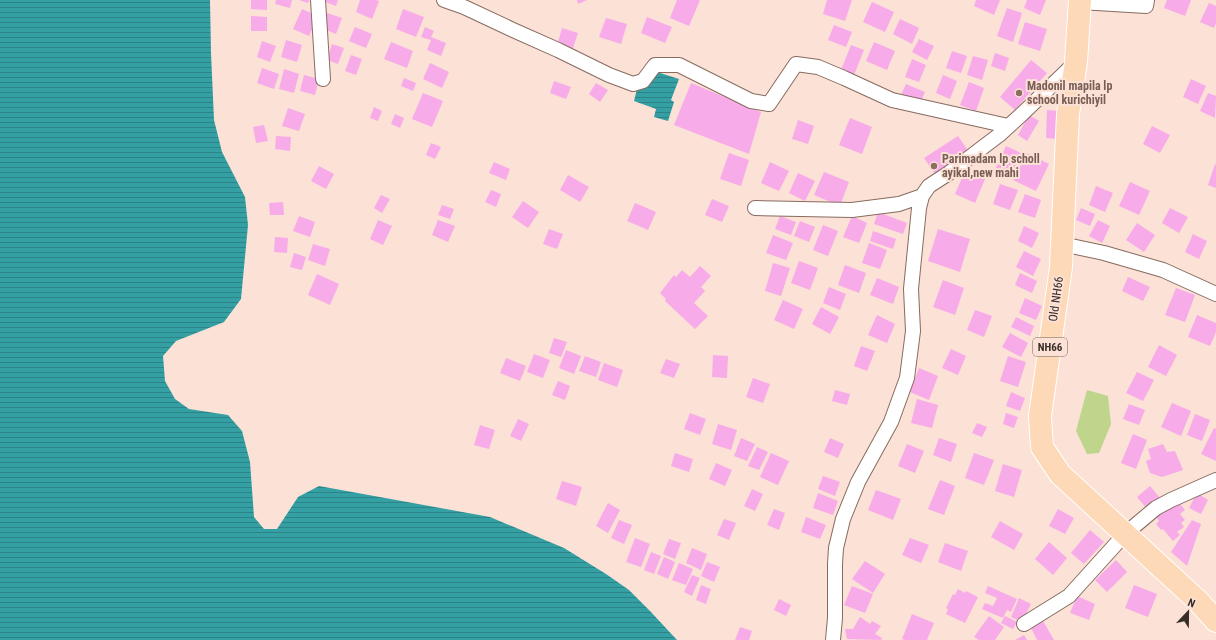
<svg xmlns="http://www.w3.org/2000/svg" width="1216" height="640" viewBox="0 0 1216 640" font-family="'Roboto Condensed',sans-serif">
	<defs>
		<pattern id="water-rules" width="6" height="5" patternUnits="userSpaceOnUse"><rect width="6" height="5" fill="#34a0a3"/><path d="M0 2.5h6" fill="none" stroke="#2d8385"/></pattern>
	</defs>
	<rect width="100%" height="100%" fill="#fbe1d6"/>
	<path fill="#bfd58c" d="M1087,390L1108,396L1111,424L1099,453L1087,454L1076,431Z"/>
	<path fill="url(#water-rules)" d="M0,0H210L211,53L214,120L222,152L245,197L248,225L241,299L224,322L176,341L163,356L165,381L175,399L189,409L228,415L242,431L250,462L254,517L264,529H277L298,497L319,486L490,517L564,548L606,574L629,590L650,611L677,640H0Z
		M654,71L679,79L671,100L674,102L668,121L654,117L656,109L634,101L638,85L647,88Z"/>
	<path fill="#f8abe9" d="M251,0H267V10L251,9Z
		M276,0H292L290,8L275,4Z
		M299,0H309L308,3Z
		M320,0H338L336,6Z
		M360,0H376L379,1L372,19L356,12Z
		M577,0H587L578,4Z
		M677,0H700L689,26L670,18Z
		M827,0H852L845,21L823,14Z
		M976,0H1000L994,15L974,6Z
		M1027,0H1046L1040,15L1024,8Z
		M1167,0H1191L1185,16L1164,8Z
		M872,2L894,12L885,32L863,22Z
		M1209,3L1216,6V23L1214,28L1200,22Z
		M1007,8L1022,13L1013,42L997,36Z
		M302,9L318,16L309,36L293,29Z
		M403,9L424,17L416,37L396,29Z
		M327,13L342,18L336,34L321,28Z
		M251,16L267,17V31H251Z
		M647,17L672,27L665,43L641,33Z
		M606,18L627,24L621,44L599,37Z
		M900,19L919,28L912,44L893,34Z
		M1025,22L1047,29L1040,51L1018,44Z
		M834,25L852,32L846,47L828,40Z
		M355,27L372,34L366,48L349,41Z
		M425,27L434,31L431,37L446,43L441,56L427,50L431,40L421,37Z
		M562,28L578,33L572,51L557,46Z
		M919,39L934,46L927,60L912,52Z
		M286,40L302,45L297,62L281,57Z
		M262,41L276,46L270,62L257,57Z
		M391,42L413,51L407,68L384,59Z
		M874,42L895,51L887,70L866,61Z
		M332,44L344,48L338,64L327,60Z
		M851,45L864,50L854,75L841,70Z
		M952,51L967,56L961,73L946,68Z
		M995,53L1009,58L1005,71L991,66Z
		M351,55L362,59L356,75L345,71Z
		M973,56L988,60L982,80L967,75Z
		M912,59L926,65L919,82L905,77Z
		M1031,60L1047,73L1015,110L1000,97Z
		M430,63L449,72L442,88L423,79Z
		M262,68L279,74L274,89L257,83Z
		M284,69L299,74L294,93L279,89Z
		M304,75L319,79L315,95L300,91Z
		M943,75L957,81L950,99L936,93Z
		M404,78L416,83L413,91L401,86Z
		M1191,79L1206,86L1198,104L1183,97Z
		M554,81L571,87L566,99L550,93Z
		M969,82L984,88L976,111L960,105Z
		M596,83L608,90L600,102L589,94Z
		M691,83L761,112L749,154L674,125Z
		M906,84L925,92L920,103L901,95Z
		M423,93L443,101L432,127L412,119Z
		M1208,93L1216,96L1215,118L1200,111Z
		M374,107L382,111L378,121L370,118Z
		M288,108L305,114L299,131L282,126Z
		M1047,110L1059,111L1058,139L1046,138Z
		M395,114L404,118L400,128L391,124Z
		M1029,115L1039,121L1027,141L1018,135Z
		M850,118L872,127L862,154L839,145Z
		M798,120L814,126L808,144L792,139Z
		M264,125L268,141L256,143L253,127Z
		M1152,126L1170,135L1160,153L1143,144Z
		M276,136L291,137L290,151L275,149Z
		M958,136L969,152L935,174L924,158Z
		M431,143L441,147L435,159L426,155Z
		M1006,146L1021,153L1010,179L994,172Z
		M729,153L749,160L741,186L720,179Z
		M1027,153L1049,164L1036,191L1013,180Z
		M494,162L510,169L506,180L489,173Z
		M770,162L789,171L779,191L761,183Z
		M1215,164L1216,165V188L1208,185Z
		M319,166L334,174L326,189L311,181Z
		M965,171L985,179L975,203L955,194Z
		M824,172L849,182L840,206L814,195Z
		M798,173L815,181L805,201L789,193Z
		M568,175L589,187L580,202L560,190Z
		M1130,182L1150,191L1139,215L1119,206Z
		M1000,184L1018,190L1010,210L993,204Z
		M1096,186L1113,193L1105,212L1089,205Z
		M491,190L501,194L496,207L485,202Z
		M1025,194L1041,200L1035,218L1018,212Z
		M381,195L390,199L382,213L374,208Z
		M712,199L729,206L722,222L705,215Z
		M523,201L539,212L528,228L512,217Z
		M283,202L284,215H270L269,203Z
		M635,203L656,212L648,230L627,221Z
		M442,205L454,209L450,219L438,215Z
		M1081,208L1095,214L1090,226L1076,220Z
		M1170,208L1188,217L1179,233L1162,223Z
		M878,212L907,223L903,234L874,224Z
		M299,216L315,222L310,237L293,231Z
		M780,216L796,222L791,235L775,229Z
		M852,216L867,223L859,243L843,237Z
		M378,220L392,226L383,245L370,239Z
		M438,220L455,226L448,242L432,235Z
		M1098,220L1110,226L1102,243L1089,236Z
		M800,221L815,227L809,242L794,236Z
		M1137,223L1155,235L1144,252L1126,240Z
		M823,225L838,231L828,256L813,250Z
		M1024,226L1039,233L1032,248L1018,241Z
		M549,229L563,234L557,249L543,244Z
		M938,229L970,239L960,272L928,261Z
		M873,231L896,239L893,249L870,241Z
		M1193,234L1207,241L1199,259L1185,252Z
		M773,235L793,243L786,260L766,253Z
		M275,237L288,238L287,253L274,252Z
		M869,243L887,250L880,269L862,263Z
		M313,244L330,249L325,266L308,260Z
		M1024,251L1041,259L1033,276L1016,267Z
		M294,253L306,257L302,270L290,267Z
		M799,261L818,268L810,290L791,283Z
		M773,263L790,268L781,296L765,291Z
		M845,265L866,273L859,293L838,285Z
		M700,266L711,276L701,287L705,291L694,303L708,316L695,329L665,301L666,299L660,293L674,275L676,277L682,270L690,277Z
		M1020,273L1037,281L1032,293L1015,285Z
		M317,274L339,284L330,305L308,295Z
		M1128,277L1150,287L1143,301L1122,291Z
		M877,278L899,287L893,304L870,295Z
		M943,280L964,288L955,315L933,307Z
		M829,287L846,294L840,310L823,303Z
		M1176,288L1195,295L1185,322L1165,315Z
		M1025,298L1042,306L1036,320L1019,313Z
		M783,300L803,309L794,329L774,320Z
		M821,307L839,317L830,334L812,324Z
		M975,310L992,316L984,337L967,330Z
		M877,315L895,324L887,343L868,335Z
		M1197,315L1216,323V332L1210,346L1188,337Z
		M1016,317L1034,326L1030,336L1011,327Z
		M1010,333L1028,343L1021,357L1002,347Z
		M554,338L567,342L561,357L549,353Z
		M1159,345L1177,355L1166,376L1148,367Z
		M861,346L875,351L867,371L854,366Z
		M951,349L966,356L958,375L942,368Z
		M566,350L581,356L574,374L559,368Z
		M534,354L550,360L543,378L527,372Z
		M713,355L728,356L727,378L712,377Z
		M585,356L601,362L596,377L579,371Z
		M1008,356L1026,362L1018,387L1000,381Z
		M506,358L526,366L520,381L500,373Z
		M666,359L680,364L674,378L660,373Z
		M604,363L623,370L617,387L598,380Z
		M919,368L938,376L929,400L910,392Z
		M1137,372L1154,380L1143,401L1126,393Z
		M753,378L770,384L763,403L746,397Z
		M558,381L570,386L565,400L552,395Z
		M835,390L850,394L847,405L832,401Z
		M1011,392L1025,398L1020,411L1006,406Z
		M917,399L938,405L932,428L911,423Z
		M1172,403L1191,411L1181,436L1161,427Z
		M1129,404L1145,410L1139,425L1123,419Z
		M690,413L706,419L700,435L684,429Z
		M1006,413L1018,417L1014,428L1003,424Z
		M1195,414L1210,420L1202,441L1187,435Z
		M518,419L529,424L521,441L510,436Z
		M977,423L987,427L982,437L972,433Z
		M718,424L737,430L731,450L712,444Z
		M480,425L495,430L489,449L474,445Z
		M1214,428L1216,429V461L1201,454Z
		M1133,434L1147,440L1136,469L1121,463Z
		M741,438L755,444L747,461L734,456Z
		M830,438L844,444L838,458L824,452Z
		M939,438L957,444L951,462L933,455Z
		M907,444L924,451L915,473L898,466Z
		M1163,444L1167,452L1175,451L1183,470L1162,477L1150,473L1146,461L1151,459L1148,449Z
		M757,447L768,452L759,470L748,466Z
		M675,453L693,459L689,472L671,466Z
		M771,453L789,461L778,485L760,477Z
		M974,453L994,460L984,485L965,478Z
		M716,463L732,470L725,486L709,479Z
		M1003,464L1022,470L1014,497L995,491Z
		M823,476L840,482L835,496L818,489Z
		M940,480L955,486L944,515L928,509Z
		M562,481L582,487L576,506L556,499Z
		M1150,486L1160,498L1147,509L1137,497Z
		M752,489L763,494L755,511L744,506Z
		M876,490L901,499L893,520L868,510Z
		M818,493L838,501L833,515L813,508Z
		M1197,493L1208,500L1201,514L1189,508Z
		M1178,501L1185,510L1180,514L1185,520L1181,523L1184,527L1177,532L1180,535L1173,541L1163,529L1161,530L1156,524L1159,521L1155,515Z
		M608,503L620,510L608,533L596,526Z
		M774,509L785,513L779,530L767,525Z
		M1058,509L1074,518L1065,534L1049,526Z
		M806,517L826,525L820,539L801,532Z
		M724,519L736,523L729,540L717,535Z
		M619,520L632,525L624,544L611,538Z
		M1192,520L1201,524L1187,566L1171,552Z
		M1000,521L1023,534L1014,550L991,537Z
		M1090,530L1104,542L1084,564L1071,553Z
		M635,538L650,544L641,567L626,562Z
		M910,538L929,545L921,563L902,555Z
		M669,539L681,543L675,559L663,554Z
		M1049,542L1067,558L1053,575L1035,559Z
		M945,543L968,551L961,571L938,562Z
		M692,548L707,554L701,570L686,563Z
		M651,552L661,556L654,574L644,570Z
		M664,557L675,562L668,579L657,574Z
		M1116,560L1127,572L1107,592L1095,580Z
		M865,561L885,574L873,593L852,579Z
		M707,562L720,567L714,582L701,576Z
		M679,563L693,569L686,585L672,580Z
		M692,575L700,578L692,596L684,592Z
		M701,585L711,589L706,604L696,600Z
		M1134,585L1157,594L1148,617L1125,608Z
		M852,586L873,594L865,613L844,605Z
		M988,586L1017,599L1011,612L1007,610L1003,618L982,609L985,603L993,606L997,598L985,593Z
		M958,589L965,593L966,591L978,597L965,623L946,614L948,609L946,608L953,594L955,595Z
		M1077,596L1095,604L1089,620L1070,613Z
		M1019,598L1031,604L1022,622L1011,617Z
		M779,599L791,605L786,616L774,610Z
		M912,614L934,623L927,640H905L902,639Z
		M989,616L1004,627L995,640H979L974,637Z
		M1005,616L1017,622L1013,629L1001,623Z
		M860,617L870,624L872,621L881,626L875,634L882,638L881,640L847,639L845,629H853Z
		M1043,621L1054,640H1037L1031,628Z
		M740,627L752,631L749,640H735Z
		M1024,635L1027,640H1015Z"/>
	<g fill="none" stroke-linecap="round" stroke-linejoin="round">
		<g stroke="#876b5f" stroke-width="16">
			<path id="minor" d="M318,0L323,79
				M444,0L464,7L513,30L558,50L609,75L633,84L643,81L655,65H679L751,101L769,104L796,64L818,67L844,78L892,100L1008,126
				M1080,2L1146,6L1147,0
				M755,208L852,210L899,204L922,196
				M1062,244L1104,253L1163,270L1216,294
				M1024,624L1069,596L1125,534L1156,508L1171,500L1216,480
				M833,640L835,618V564L836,548L843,519L858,482L891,422L907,378L913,331L911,289L919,208L922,196L929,186L949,173L999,135L1022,114L1076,62"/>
		</g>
		<g stroke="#fff" stroke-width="24">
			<path id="primary" d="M1080,0L1076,62L1068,114L1061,267L1040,416L1042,447L1060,474L1198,601L1216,621"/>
		</g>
		<use href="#minor" stroke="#fff" stroke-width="14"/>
		<use href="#primary" stroke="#fdd9b7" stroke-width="22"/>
	</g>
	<g fill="#8d6e63" stroke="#fbe1d6" stroke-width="1.5">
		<circle cx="1019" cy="93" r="4"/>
		<circle cx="934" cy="166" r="4"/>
	</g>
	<g text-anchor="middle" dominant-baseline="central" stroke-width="4" stroke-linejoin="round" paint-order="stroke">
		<rect fill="#fbe1d6" stroke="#73635c" stroke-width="1" x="1033" y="338" width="34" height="18" rx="3"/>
		<g font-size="11" font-weight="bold" fill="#392d28">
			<text x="1050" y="347">NH66</text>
		</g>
		<g font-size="12" font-weight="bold" fill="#785e54" stroke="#fbe1d6" text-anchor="start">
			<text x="1027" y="86">Madonil mapila lp<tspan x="1027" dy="14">school kurichiyil</tspan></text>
			<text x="942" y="159">Parimadam lp scholl<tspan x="942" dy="14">ayikal,new mahi</tspan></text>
		</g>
		<g font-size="12" fill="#392d28" stroke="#fbe1d6">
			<text transform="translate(1056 299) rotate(-82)">Old NH66</text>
		</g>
	</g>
	<g transform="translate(1188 612) rotate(22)" stroke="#fbe1d6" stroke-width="3" paint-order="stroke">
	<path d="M0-3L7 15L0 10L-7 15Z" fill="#392d28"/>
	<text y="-6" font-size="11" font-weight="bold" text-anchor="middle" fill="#392d28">N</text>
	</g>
</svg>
